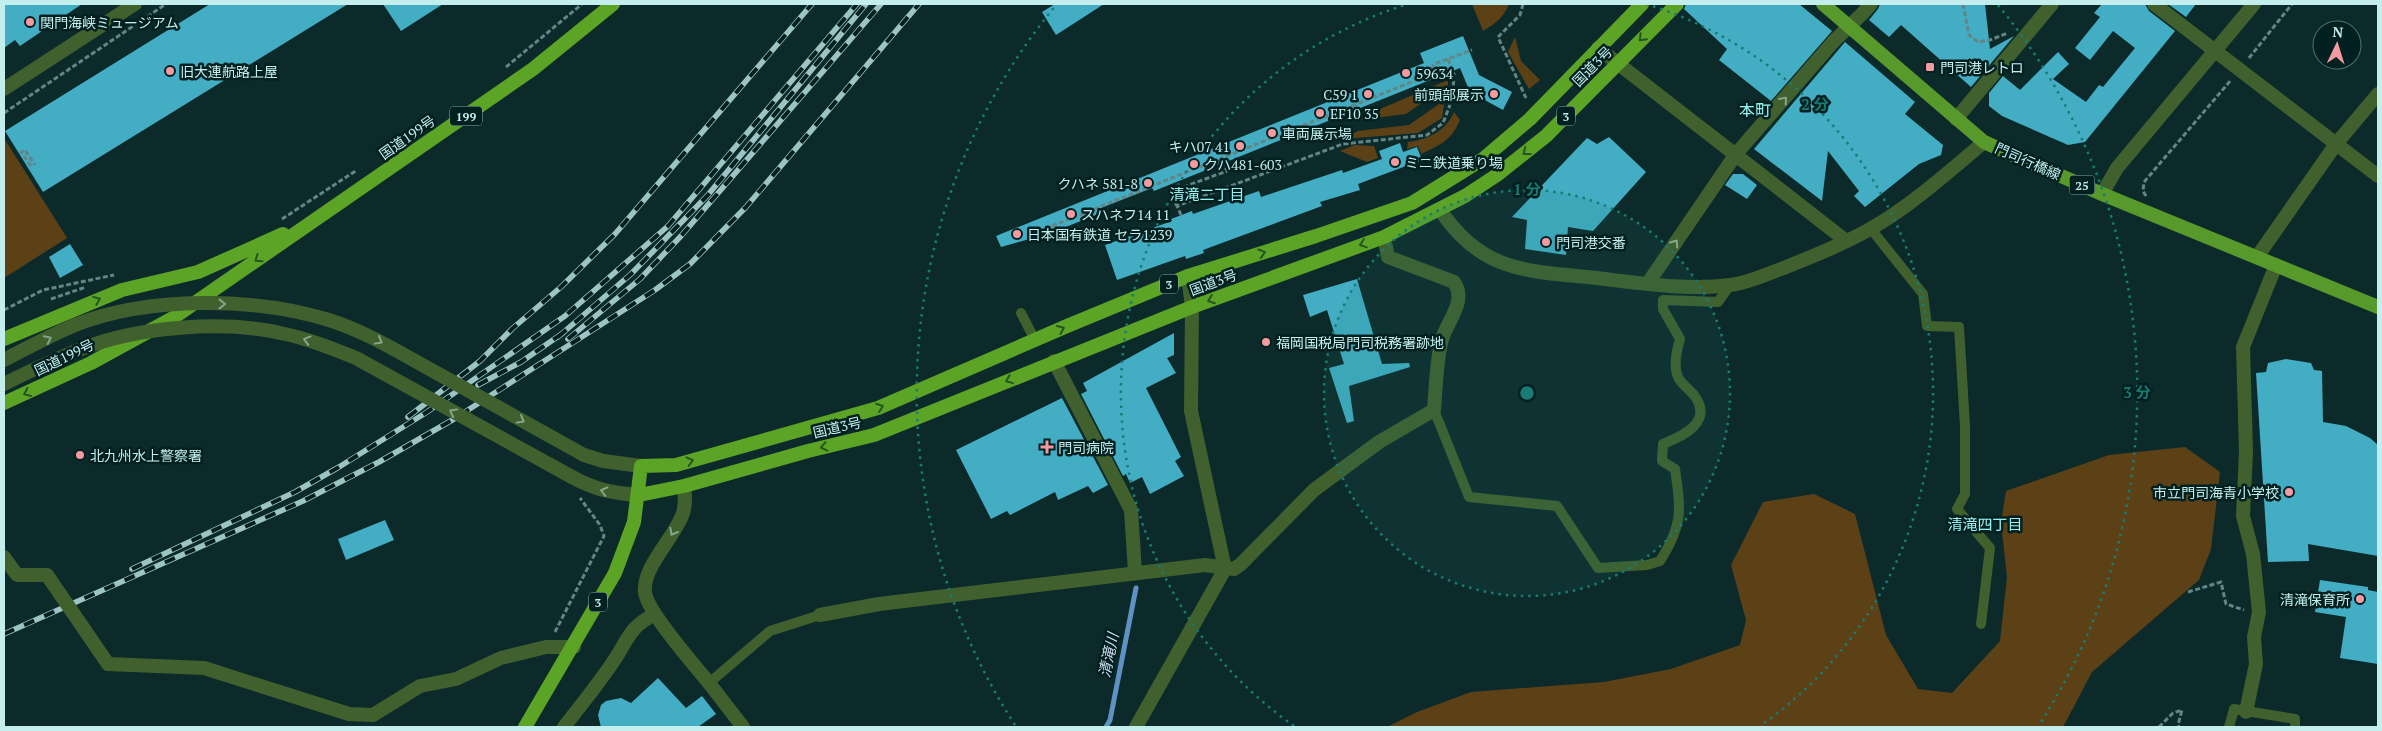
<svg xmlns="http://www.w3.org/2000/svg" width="2382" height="731" viewBox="0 0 2382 731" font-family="'PT Serif','Noto Sans JP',serif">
	<rect width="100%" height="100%" fill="#0d2a2a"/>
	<path fill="#5c4117" d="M1472,4H1509C1504,17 1495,24 1483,31Z
		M1515,37L1521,61L1540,80L1529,89L1508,52Z
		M1448,80V90H1440L1406,114L1352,121Z
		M1439,104L1444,105L1442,118L1418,133L1343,139L1358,131L1409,125Z
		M1454,112L1460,120C1452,140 1440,145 1421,154L1418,146L1407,149L1408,142C1427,140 1446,131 1454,112Z
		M4,138L67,238L4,278Z
		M1355,145L1374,146L1378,158L1367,162L1340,151Z
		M2185,447L2220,472L2211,549L2199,580L2092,672L2063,727H1387L1417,712L1471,692L1604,682L1671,669L1740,645L1746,620L1731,565L1763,502L1814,494L1855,514L1886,635L1918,689L1952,693L2000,641L2007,577L2001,523L2006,491L2109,455Z"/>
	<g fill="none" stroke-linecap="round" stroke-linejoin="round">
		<path stroke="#5e92c3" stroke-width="5" d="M1106,727L1110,720L1136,588"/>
	</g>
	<path fill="#43adc4" d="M4,4H82L20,46L15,40L4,48Z
		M210,4H348L43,192L5,131Z
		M383,4H443L401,31Z
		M1055,4H1104L1056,35L1042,12Z
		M1686,4H1799L1832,31L1771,101L1719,60L1727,49L1684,9Z
		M1880,4H1985L1990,49L2014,36L1971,87L1901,25L1889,37L1869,20L1878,9Z
		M2102,4H2145L2149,11L2175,31L2085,142L2068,145L2002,116L1989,106V93L2003,76L2020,90L2058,52L2069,64L2053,79L2086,102L2099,85L2103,87L2135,48L2113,31L2090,60L2075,48L2100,17L2094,13Z
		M2168,4H2196L2186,17Z
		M1463,36L1479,75L1512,92L1503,110L1470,92L1460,68L1154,191L1152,188L1101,208L1103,212L1051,233L1001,247L996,236L1424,63L1420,53Z
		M1845,42L1915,102L1905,114L1943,145L1941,155L1919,164L1865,207L1854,196L1859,191L1828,151L1822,201L1754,149Z
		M1609,137L1646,172L1593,231L1568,227L1566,255L1525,249L1527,220L1512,217L1587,138L1597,144Z
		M1400,143L1403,152L1417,147L1422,160L1358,184L1360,190L1320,202L1322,206L1203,250L1204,253L1186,259L1185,256L1117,280L1105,245L1172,221L1171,219L1192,211L1193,214L1259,191L1261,197L1342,170L1343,173L1382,159L1379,151Z
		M1733,174H1743L1757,185L1747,199L1725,185Z
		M70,244L83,265L60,278L49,257Z
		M1357,279L1382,364L1409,363L1410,367L1349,386L1354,421L1347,423L1329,368L1344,364L1327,310L1310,317L1303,295Z
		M1174,333V355L1167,358L1176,373L1146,388L1181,457L1175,461L1184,476L1150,494L1142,477L1130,483L1126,474L1123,476L1081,394L1087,391L1083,383Z
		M2286,359L2311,363L2314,370L2322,371L2323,422L2346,426L2370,438L2378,445V556L2308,544L2309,561L2268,562L2256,373L2266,372L2268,363Z
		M1062,398L1108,485L1093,493L1088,486L1058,500L1055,492L1010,515L1007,511L991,519L956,450Z
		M385,520L394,540L346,560L338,539Z
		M2320,580L2368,587V590L2378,592V664L2340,658L2346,617L2315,612Z
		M658,678L686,708L702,696L716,714L698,727H601L598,715L601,705L606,701L621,698L631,703Z"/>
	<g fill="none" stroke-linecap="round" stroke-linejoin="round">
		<path stroke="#628585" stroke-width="3" stroke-dasharray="5 2.5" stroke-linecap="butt" d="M1523,4L1520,15L1498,37L1526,98
			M1963,4L1969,35L1978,42L1990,40L2008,33
			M2249,58L2292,4
			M1448,59L1454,74L1453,90
			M506,67L582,4
			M4,113L166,4
			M31,166L21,152L25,150L35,165
			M2146,196L2143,191L2144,182L2231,80
			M1177,206L1170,192L1227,171L1222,158
			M1181,215L1177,206L1343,144L1427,135L1443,123L1450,105
			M282,219L357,170
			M1052,226L1429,75L1434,64L1472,50
			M51,299L86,287
			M4,310L43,290L114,275
			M2188,592L2221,582L2226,604L2244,610
			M555,632L604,536L600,525L580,498
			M2159,727L2173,713L2182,710L2178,725L2179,727"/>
		<path stroke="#40602e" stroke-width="10" d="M1871,229L1923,294L1927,326L1959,327L1965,426V494L1957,509L1990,548L1981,624
			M1021,313L1035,340
			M1434,410L1469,497L1557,506L1598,568L1647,565L1660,561C1683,525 1681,510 1675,469L1662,461L1663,444C1683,436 1714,422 1694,395C1689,389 1681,384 1678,377C1673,366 1677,349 1680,339L1663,309V300L1718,302L1730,285
			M709,683L770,631L820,615
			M2229,727L2234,709L2295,719V727"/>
		<path stroke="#40602e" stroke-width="14" d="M1862,14L1871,4"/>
		<path stroke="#40602e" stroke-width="14" d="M2154,4L2378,176
			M1598,48L1845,240
			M1956,119L2052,4
			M1648,283L1736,154L1834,41L1862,14
			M1054,361L1131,510L1135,572
			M684,486C685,495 686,504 683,513C676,536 642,567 645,592C646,610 695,666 709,683
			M820,615L879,604L1205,565L1234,569L1241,564L1314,490L1379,442L1434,410C1436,388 1436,365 1441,343C1445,323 1468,302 1454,282L1388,257L1384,237
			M108,664L204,668L349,714L373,715L420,686L456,679L501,658L546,647H574
			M2246,712L2256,664L2254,637L2259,612L2253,554L2243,516L2246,451L2243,347L2276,265
			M564,727C581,705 600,682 615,659C629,637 631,626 655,614
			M1136,727L1225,569L1191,411L1192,307L1188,276"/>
		<path stroke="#40602e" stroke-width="14" d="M4,89L135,4
			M2102,194L2117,168L2254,4
			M1440,210C1480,269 1521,271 1587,277C1634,282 1684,291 1730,285C1748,283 1764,275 1781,269C1811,257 1842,245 1870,229C1908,208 1951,170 1984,142
			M2257,257L2336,144L2378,94
			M584,455L603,461L641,466
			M572,477C596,490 612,493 639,495
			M709,683L743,727"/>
		<path stroke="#57992a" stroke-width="14" d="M1823,4L1984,142L2102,194L2378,307"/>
		<path stroke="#5ba426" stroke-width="14" d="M4,339L122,290L198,272L283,234
			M4,403L91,363L173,318L533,69L613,4
			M639,495L684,486L808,451L874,435L1192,307L1384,237L1465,196L1497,175L1546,136L1677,4
			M525,727L615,573L634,522L641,466L676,465L878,408L1067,326L1188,276L1316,236L1412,203L1483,159L1530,119L1642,4"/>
		<g stroke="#9dc4c4" stroke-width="5.5">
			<path id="rail" d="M558,337L631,274L707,196L866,4
				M568,339L640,279L681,236L881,4
				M478,385L521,362L563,333
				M408,417L480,361L513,328L561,287L615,234L812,4
				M132,569L295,492L339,467L427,412L565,316L668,226L857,4
				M4,634L303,501L379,462L454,419L655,290L690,264L746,207L919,4"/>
		</g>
		<use href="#rail" stroke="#032020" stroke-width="4" stroke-dasharray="11" stroke-linecap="butt"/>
		<path stroke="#40602e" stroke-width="14" d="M4,557L17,575H47L108,664"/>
		<path stroke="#40602e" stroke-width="14" d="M4,360C27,348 51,335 75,325C149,296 254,297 329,320C367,332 400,353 435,372C484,399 534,427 584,455
			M4,384C30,371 57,358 84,348C138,327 223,320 280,333C306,338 331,348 356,358L572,477"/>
	</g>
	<defs><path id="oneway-chevron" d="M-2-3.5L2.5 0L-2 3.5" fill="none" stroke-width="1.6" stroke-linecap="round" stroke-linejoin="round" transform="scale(1.25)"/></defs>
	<g stroke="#265522">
		<use href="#oneway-chevron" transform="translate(1642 38) rotate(135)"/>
		<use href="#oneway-chevron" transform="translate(1526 152) rotate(142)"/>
		<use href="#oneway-chevron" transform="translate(1363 244) rotate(161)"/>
		<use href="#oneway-chevron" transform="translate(1262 253) rotate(-17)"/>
		<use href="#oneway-chevron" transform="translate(258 259) rotate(145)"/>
		<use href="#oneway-chevron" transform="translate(97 300) rotate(-22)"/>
		<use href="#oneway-chevron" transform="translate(1211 300) rotate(160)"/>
		<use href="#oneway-chevron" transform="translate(1061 329) rotate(-24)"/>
		<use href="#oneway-chevron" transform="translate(1009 380) rotate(158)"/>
		<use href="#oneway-chevron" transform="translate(27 393) rotate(155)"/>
		<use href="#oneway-chevron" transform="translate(880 407) rotate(-20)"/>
		<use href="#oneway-chevron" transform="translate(824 447) rotate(167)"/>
		<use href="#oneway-chevron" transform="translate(690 461) rotate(-14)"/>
	</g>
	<g stroke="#82a78e">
		<use href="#oneway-chevron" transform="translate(1784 100) rotate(-49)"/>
		<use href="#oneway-chevron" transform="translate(1675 243) rotate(-55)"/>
		<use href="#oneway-chevron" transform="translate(222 304)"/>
		<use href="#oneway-chevron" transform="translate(48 339) rotate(-26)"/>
		<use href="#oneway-chevron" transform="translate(307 340) rotate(-165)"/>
		<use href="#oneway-chevron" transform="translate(379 341) rotate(29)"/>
		<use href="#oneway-chevron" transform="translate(453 412) rotate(-151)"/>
		<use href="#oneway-chevron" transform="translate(521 420) rotate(29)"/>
		<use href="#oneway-chevron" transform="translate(604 491) rotate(-166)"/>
		<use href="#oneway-chevron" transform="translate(673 532) rotate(119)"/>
	</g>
	<circle cx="1527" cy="393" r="203" fill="#187c74" fill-opacity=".12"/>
	<g fill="none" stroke="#187c74" stroke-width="2.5" stroke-dasharray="2.5 5">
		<circle cx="1527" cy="393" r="203"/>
		<path d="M1294 726A407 407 0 0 1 1408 4M1646 4A407 407 0 0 1 1760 726"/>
		<path d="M1015 725A610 610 0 0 1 1056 5M1998 5A610 610 0 0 1 2039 725"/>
	</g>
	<g fill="#f49aa0" stroke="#032020" stroke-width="2">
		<circle cx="30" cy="22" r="5"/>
		<rect x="1925" y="62" width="10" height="10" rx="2.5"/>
		<circle cx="170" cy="71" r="5"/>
		<circle cx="1406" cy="73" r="5"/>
		<circle cx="1368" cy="94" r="5"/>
		<circle cx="1494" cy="94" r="5"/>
		<circle cx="1320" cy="113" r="5"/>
		<circle cx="1272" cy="133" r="5"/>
		<circle cx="1240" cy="146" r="5"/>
		<circle cx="1395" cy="162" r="5"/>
		<circle cx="1194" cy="164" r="5"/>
		<circle cx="1148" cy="183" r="5"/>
		<circle cx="1071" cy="214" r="5"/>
		<circle cx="1017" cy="234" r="5"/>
		<circle cx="1546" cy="242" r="5"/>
		<circle cx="1266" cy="342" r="5"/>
		<path d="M1044.5 439.5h5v5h5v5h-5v5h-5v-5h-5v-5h5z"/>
		<circle cx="80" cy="455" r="5"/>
		<circle cx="2289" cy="492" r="5"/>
		<circle cx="2360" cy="599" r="5"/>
	</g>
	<g text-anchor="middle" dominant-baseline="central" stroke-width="5" stroke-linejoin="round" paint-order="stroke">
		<g fill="#032020" stroke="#8ab0b0" stroke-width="1">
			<rect x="450" y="106.5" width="32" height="19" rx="4"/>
			<rect x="1557" y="106.5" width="18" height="19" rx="4"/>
			<rect x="2069.5" y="175.5" width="25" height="19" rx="4"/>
			<rect x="1160" y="274.5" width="18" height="19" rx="4"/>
			<rect x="589" y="592.5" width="18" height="19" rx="4"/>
		</g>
		<g font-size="12" font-weight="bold" fill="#c4eeee">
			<text x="466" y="116">199</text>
			<text x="1566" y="116">3</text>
			<text x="2082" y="185">25</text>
			<text x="1169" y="284">3</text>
			<text x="598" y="602">3</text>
		</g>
		<g font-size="14" fill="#c4eeee" stroke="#032020" text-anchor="start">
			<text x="40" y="22">関門海峡ミュージアム</text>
			<text x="1940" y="67">門司港レトロ</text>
			<text x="180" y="71">旧大連航路上屋</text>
			<text x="1416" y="73">59634</text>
			<text x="1358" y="94" text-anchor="end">C59 1</text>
			<text x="1484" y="94" text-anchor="end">前頭部展示</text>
			<text x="1330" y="113">EF10 35</text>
			<text x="1282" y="133">車両展示場</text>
			<text x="1230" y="146" text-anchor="end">キハ07 41</text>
			<text x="1405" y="162">ミニ鉄道乗り場</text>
			<text x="1204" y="164">クハ481-603</text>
			<text x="1138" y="183" text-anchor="end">クハネ 581-8</text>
			<text x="1081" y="214">スハネフ14 11</text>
			<text x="1027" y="234">日本国有鉄道 セラ1239</text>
			<text x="1556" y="242">門司港交番</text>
			<text x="1276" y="342">福岡国税局門司税務署跡地</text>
			<text x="1058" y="447">門司病院</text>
			<text x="90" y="455">北九州水上警察署</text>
			<text x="2279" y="492" text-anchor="end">市立門司海青小学校</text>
			<text x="2350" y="599" text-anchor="end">清滝保育所</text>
		</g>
		<g font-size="14" fill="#c4eeee" stroke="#032020">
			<text transform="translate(1592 66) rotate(-45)">国道3号</text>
			<text transform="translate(407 137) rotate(-35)">国道199号</text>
			<text transform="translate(2028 161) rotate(24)">門司行橋線</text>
			<text transform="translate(1213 282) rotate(-20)">国道3号</text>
			<text transform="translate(64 357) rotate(-26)">国道199号</text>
			<text transform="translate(837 427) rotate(-13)">国道3号</text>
		</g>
		<g font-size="15" fill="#97f2f1" stroke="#032020">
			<text x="1207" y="194">清滝二丁目</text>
			<text x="1985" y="524">清滝四丁目</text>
		</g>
		<g font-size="15" font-style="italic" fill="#cfdef1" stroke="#032020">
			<text transform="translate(1108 655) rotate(-78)">清滝川</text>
		</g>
		<g font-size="16" fill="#97f2f1" stroke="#032020">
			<text x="1755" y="110">本町</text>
		</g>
	</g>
	<circle cx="1527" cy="393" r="8" fill="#187c74" stroke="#032020" stroke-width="2.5"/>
	<g font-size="15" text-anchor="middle" font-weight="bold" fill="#187c74" stroke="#032020" stroke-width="5" stroke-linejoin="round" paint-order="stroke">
		<text x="1815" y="110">2 分</text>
		<text x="1527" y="195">1 分</text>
		<text x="2137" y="398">3 分</text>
	</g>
	<rect width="2382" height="731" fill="none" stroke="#c4eeee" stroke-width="10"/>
	<g transform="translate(2337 45) rotate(4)"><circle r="24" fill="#032020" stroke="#507272"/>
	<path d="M0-4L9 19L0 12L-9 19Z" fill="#f49aa0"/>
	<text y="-8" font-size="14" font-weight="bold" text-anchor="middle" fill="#c4eeee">N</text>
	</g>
</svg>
